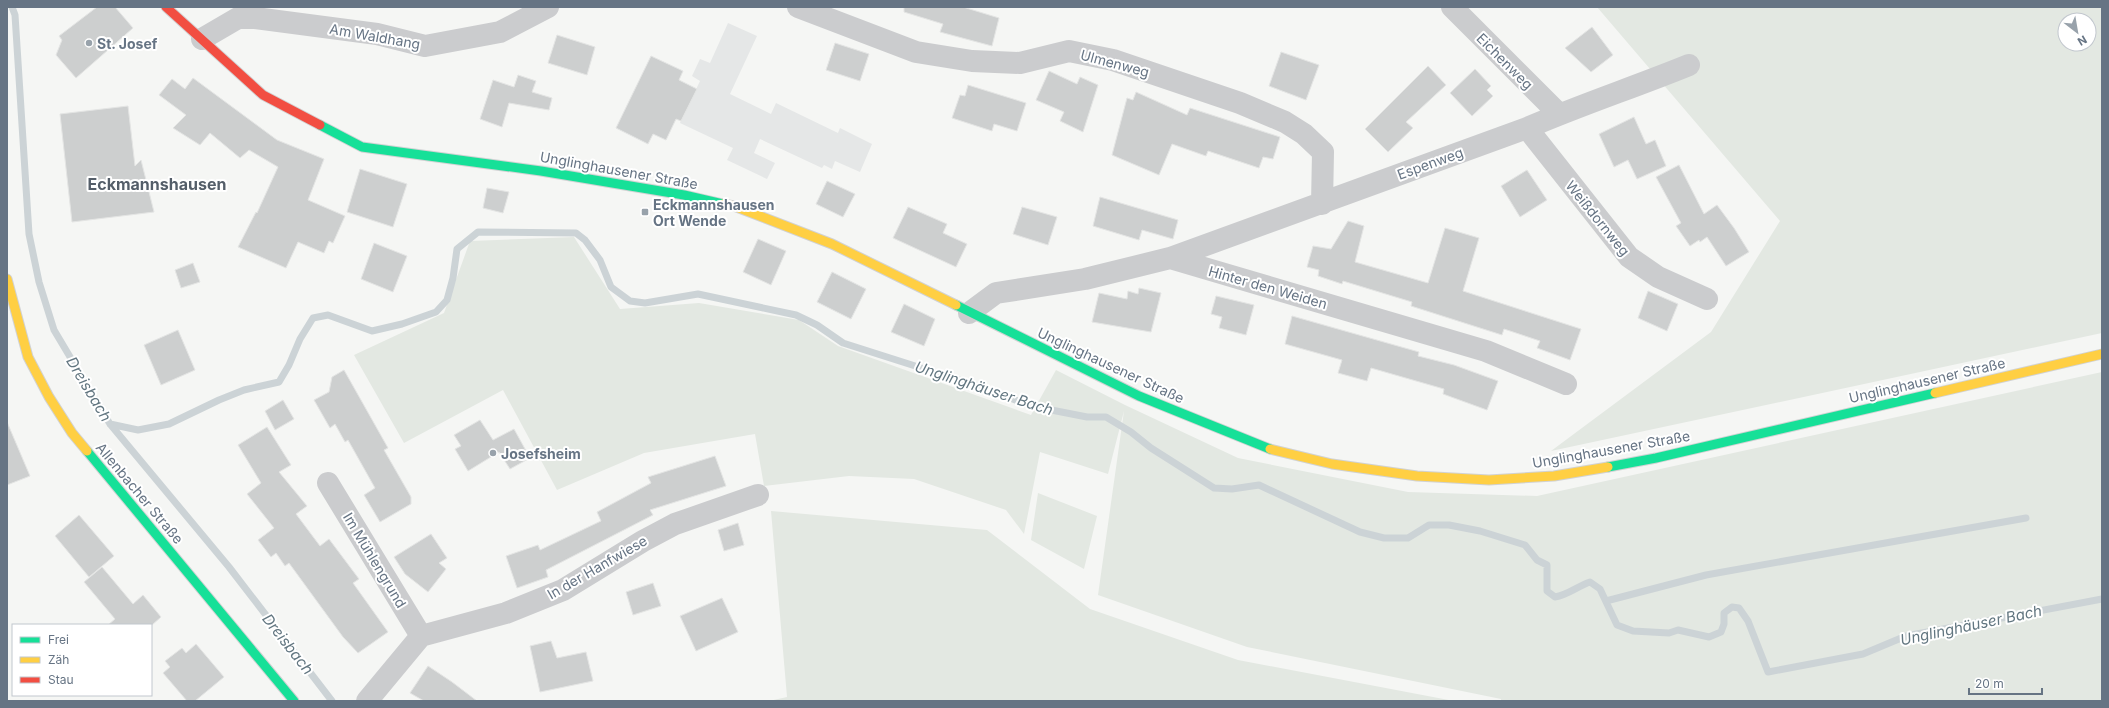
<svg xmlns="http://www.w3.org/2000/svg" width="2109" height="708" viewBox="0 0 2109 708" font-family="Inter,sans-serif">
	<rect width="100%" height="100%" fill="#f5f6f4"/>
	<path fill="#e5e7e7" d="M728,23L757,36L730,94L771,114L776,103L838,133L840,128L872,144L860,172L835,161L832,169L824,165L822,168L760,139L754,153L775,163L767,179L727,160L733,148L680,123L700,81L692,76L700,59L710,63Z"/>
	<path fill="#e3e8e2" fill-rule="evenodd" d="M1597,7H2102V333L1551,451L1711,332L1780,221ZM2065,20H2089V44H2065Z
		M574,237L620,309L699,303L799,320L838,346L1031,415L1056,370L1125,405L1238,458L1408,492L1537,496L2102,372V701H1501V699L1247,647L1098,595L1124,411L1108,474L1040,452L1024,534L1006,510L914,479L849,476L764,486L755,434L644,453L557,490L503,390L404,443L354,355L444,313L470,241Z
		M1038,493L1097,516L1084,569L1031,540Z
		M771,511L987,530L1090,609L1238,660L1454,701H769L787,697Z"/>
	<g fill="none" stroke-linecap="round" stroke-linejoin="round">
		<path stroke="#ccd3d6" stroke-width="7" d="M12,7L15,15L29,234L39,282L54,330L110,424L229,567L332,701
			M110,424L138,430L169,424L219,400L244,390L279,382L289,365L300,339L313,318L328,315L372,331L402,324L436,312L447,300L453,278L457,249L478,232L576,233L585,240L600,260L611,287L630,301L645,303L698,294L796,315L817,325L843,343L978,386L1031,406L1087,417H1106L1131,432L1151,448L1214,488L1232,489L1259,485L1360,532L1384,538H1408L1429,525H1449L1480,531L1525,545L1537,560L1547,565V591L1555,597C1568,595 1578,586 1590,582L1600,589L1617,625L1633,631L1669,633L1678,630L1709,637L1721,632L1724,624V613L1732,607L1739,608L1748,621L1768,672L1863,654L1906,636L2102,599
			M1606,601L1706,575L2026,518"/>
	</g>
	<path fill="#cdcfcf" stroke="#e4e5e4" d="M97,7H115L133,28L76,78L56,55L62,40L59,36Z
		M904,7H963L999,18L992,46L940,32L943,24L904,12Z
		M1592,27L1613,55L1591,72L1565,48Z
		M557,35L595,47L587,75L548,63Z
		M835,43L869,54L860,81L826,70Z
		M1281,52L1319,65L1306,100L1269,86Z
		M651,56L683,71L679,80L697,89L681,121L676,119L666,140L653,134L648,144L616,128Z
		M1428,66L1446,85L1406,122L1413,128L1388,152L1365,129Z
		M1475,69L1491,86L1487,90L1493,96L1472,116L1450,93Z
		M1049,71L1077,84L1080,77L1098,85L1083,132L1060,121L1064,112L1036,100Z
		M518,75L536,81L532,92L552,98L549,110L509,103L502,127L480,119L493,80L514,87Z
		M193,78L277,140L324,159L308,200L345,216L333,243L329,241L324,253L298,242L286,268L238,247L256,212L257,213L278,167L249,150L240,158L210,133L200,145L173,128L186,115L159,95L172,79L185,89Z
		M968,85L1026,103L1017,131L994,124L992,131L952,118L960,95L965,96Z
		M1136,92L1187,115L1190,108L1280,137L1273,159L1263,157L1259,168L1208,151L1206,156L1172,144L1159,175L1112,155L1127,98L1133,100Z
		M128,106L135,166L141,160L154,212L72,222L60,114Z
		M1634,117L1646,144L1655,140L1666,166L1637,179L1628,160L1614,167L1599,134Z
		M1679,165L1704,214L1717,205L1734,228L1749,252L1726,266L1707,237L1700,242L1699,240L1690,246L1676,226L1681,223L1656,177Z
		M360,169L407,184L393,227L347,212Z
		M1527,170L1547,200L1520,217L1501,186Z
		M827,181L855,194L843,217L816,204Z
		M487,188L509,192L503,213L483,208Z
		M1100,197L1178,220L1173,239L1142,230L1139,240L1093,226Z
		M908,207L947,224L943,233L967,244L956,267L893,238Z
		M1022,207L1057,217L1048,245L1013,234Z
		M1348,221L1364,226L1355,262L1428,283L1445,228L1479,238L1463,291L1581,329L1570,360L1537,348L1540,341L1504,329L1502,335L1411,306L1412,302L1343,281L1342,284L1318,276L1319,270L1307,267L1313,246L1331,249Z
		M758,239L786,251L771,285L743,272Z
		M374,243L407,256L393,292L361,279Z
		M193,263L200,282L181,288L175,270Z
		M832,272L866,289L851,319L817,302Z
		M1139,288L1161,293L1151,332L1092,322L1099,293L1127,299L1128,291L1138,294Z
		M1648,291L1678,304L1667,331L1638,318Z
		M1216,296L1254,305L1246,335L1219,328L1222,317L1211,314Z
		M904,304L935,319L924,346L891,332Z
		M1292,316L1419,352L1418,356L1454,365L1498,381L1487,410L1443,394L1444,389L1371,368L1367,381L1338,373L1342,360L1285,344Z
		M178,330L195,370L161,385L144,345Z
		M344,370L388,448L384,450L411,497V504L380,522L364,495L375,488L348,440L345,442L335,424L330,428L314,400L329,392L332,377Z
		M283,400L294,419L275,430L265,411Z
		M480,420L493,440L514,429L530,458L510,469L499,452L468,471L455,449L461,446L454,435Z
		M7,422L30,476L7,485Z
		M267,427L291,465L279,472L307,506L296,514L320,546L329,539L359,579L353,583L388,632L358,653L343,637L289,563L285,566L276,553L271,557L258,540L274,528L247,494L261,483L238,445Z
		M715,456L726,486L650,510L653,515L546,570L548,577L517,588L506,556L538,545L540,550L601,521L597,512L651,483L648,477Z
		M79,515L114,556L89,577L55,536Z
		M738,523L744,545L724,551L718,530Z
		M431,534L447,558L439,563L446,569L428,592L405,574L394,557Z
		M102,567L133,604L143,595L161,617L152,625H108L115,619L84,582Z
		M653,583L661,606L633,615L626,592Z
		M722,598L738,632L696,651L680,616Z
		M551,641L557,658L586,652L593,681L540,692L530,646Z
		M196,644L224,677L195,701H187L163,673L170,667L165,661L182,648L186,653Z
		M428,666L452,682L477,701H424L410,693Z"/>
	<g fill="none" stroke-linecap="round" stroke-linejoin="round">
		<g stroke="#d1d2d3" stroke-width="11">
			<path id="fast" d="M320,125L362,147L541,171L684,195L723,204
				M956,305L1139,396L1270,449
				M87,451L294,701
				M1608,467L1656,458L1935,393"/>
		</g>
		<g stroke="#d1d2d3" stroke-width="11">
			<path id="slow" d="M723,204L734,206L832,244L956,305
				M7,279L28,357L49,397L72,433L87,451
				M1935,393L2102,354
				M1270,449L1332,464L1417,476L1489,480L1554,476L1608,467"/>
		</g>
		<g stroke="#d1d2d3" stroke-width="11">
			<path id="jam" d="M166,7L263,95L320,125"/>
		</g>
		<path stroke="#cbccce" stroke-width="22" d="M798,7L916,52L972,61L1020,63L1069,51L1113,60L1240,103L1285,122L1304,134L1323,152L1322,204
			M1452,7L1559,114
			M202,39L238,18H255L377,34L425,46L500,32L548,7
			M1527,128L1629,257L1658,277L1707,299
			M1170,258L1527,128C1580,105 1635,87 1689,65
			M969,313L996,293L1085,279L1170,258L1486,351L1566,384
			M328,483L421,636
			M367,701L421,636L506,613L563,590L643,541L675,524L758,495"/>
		<use href="#fast" stroke="#16e098" stroke-width="9"/>
		<use href="#slow" stroke="#ffcf43" stroke-width="9"/>
		<use href="#jam" stroke="#f24e42" stroke-width="9"/>
	</g>
	<g fill="#98a2ab" stroke="#fff" stroke-width="1.5">
		<circle cx="89" cy="43" r="4"/>
		<rect x="641" y="208" width="8" height="8" rx="2"/>
		<circle cx="493" cy="453" r="4"/>
	</g>
	<g text-anchor="middle" dominant-baseline="central" stroke-width="4" stroke-linejoin="round" paint-order="stroke">
		<g font-size="14" fill="#667484" stroke="#fff">
			<text transform="translate(375 36) rotate(10)">Am Waldhang</text>
			<text transform="translate(1505 61) rotate(45)">Eichenweg</text>
			<text transform="translate(1115 63) rotate(15)">Ulmenweg</text>
			<text transform="translate(1430 163) rotate(-20)">Espenweg</text>
			<text transform="translate(619 170) rotate(10)">Unglinghausener Straße</text>
			<text transform="translate(1598 218) rotate(51)">Weißdornweg</text>
			<text transform="translate(1268 287) rotate(16)">Hinter den Weiden</text>
			<text transform="translate(1111 365) rotate(25)">Unglinghausener Straße</text>
			<text transform="translate(1927 380) rotate(-13)">Unglinghausener Straße</text>
			<text transform="translate(1611 449) rotate(-10)">Unglinghausener Straße</text>
			<text transform="translate(140 493) rotate(50)">Allenbacher Straße</text>
			<text transform="translate(375 560) rotate(59)">Im Mühlengrund</text>
			<text transform="translate(597 567) rotate(-30)">In der Hanfwiese</text>
		</g>
		<g font-size="14" font-weight="bold" fill="#667484" stroke="#fff" text-anchor="start">
			<text x="97" y="43">St. Josef</text>
			<text x="653" y="204">Eckmannshausen<tspan x="653" dy="16">Ort Wende</tspan></text>
			<text x="501" y="453">Josefsheim</text>
		</g>
		<g font-size="15" font-style="italic" fill="#627680" stroke="#fff">
			<text transform="translate(984 388) rotate(18)">Unglinghäuser Bach</text>
			<text transform="translate(89 389) rotate(59)">Dreisbach</text>
			<text transform="translate(1971 625) rotate(-12)">Unglinghäuser Bach</text>
			<text transform="translate(288 644) rotate(52)">Dreisbach</text>
		</g>
		<g font-size="16" font-weight="bold" fill="#545e69" stroke="#fff">
			<text x="157" y="184">Eckmannshausen</text>
		</g>
	</g>
	<rect width="2109" height="708" fill="none" stroke="#667484" stroke-width="16"/>
	<rect x="12" y="624" width="140" height="72" fill="#ffffff" stroke="#c2c7ce"/>
	<rect x="20" y="637" width="20" height="6" fill="#16e098" stroke="#c2c7ce"/>
	<text x="48" y="644" font-size="12" fill="#667484">Frei</text>
	<rect x="20" y="657" width="20" height="6" fill="#ffcf43" stroke="#c2c7ce"/>
	<text x="48" y="664" font-size="12" fill="#667484">Zäh</text>
	<rect x="20" y="677" width="20" height="6" fill="#f24e42" stroke="#c2c7ce"/>
	<text x="48" y="684" font-size="12" fill="#667484">Stau</text>
	<g transform="translate(2077 32) rotate(149)"><circle r="19" fill="#ffffff" stroke="#c2c7ce"/>
	<path d="M0-3L7 15L0 10L-7 15Z" fill="#98a2ab"/>
	<text y="-6" font-size="11" font-weight="bold" text-anchor="middle" fill="#667484">N</text>
	</g>
	<path d="M1969 688v6h73v-6" fill="none" stroke="#667484" stroke-width="2"/>
	<text x="1975" y="688" font-size="12" fill="#667484" stroke="#ffffff" stroke-width="3" paint-order="stroke">20 m</text>
</svg>
